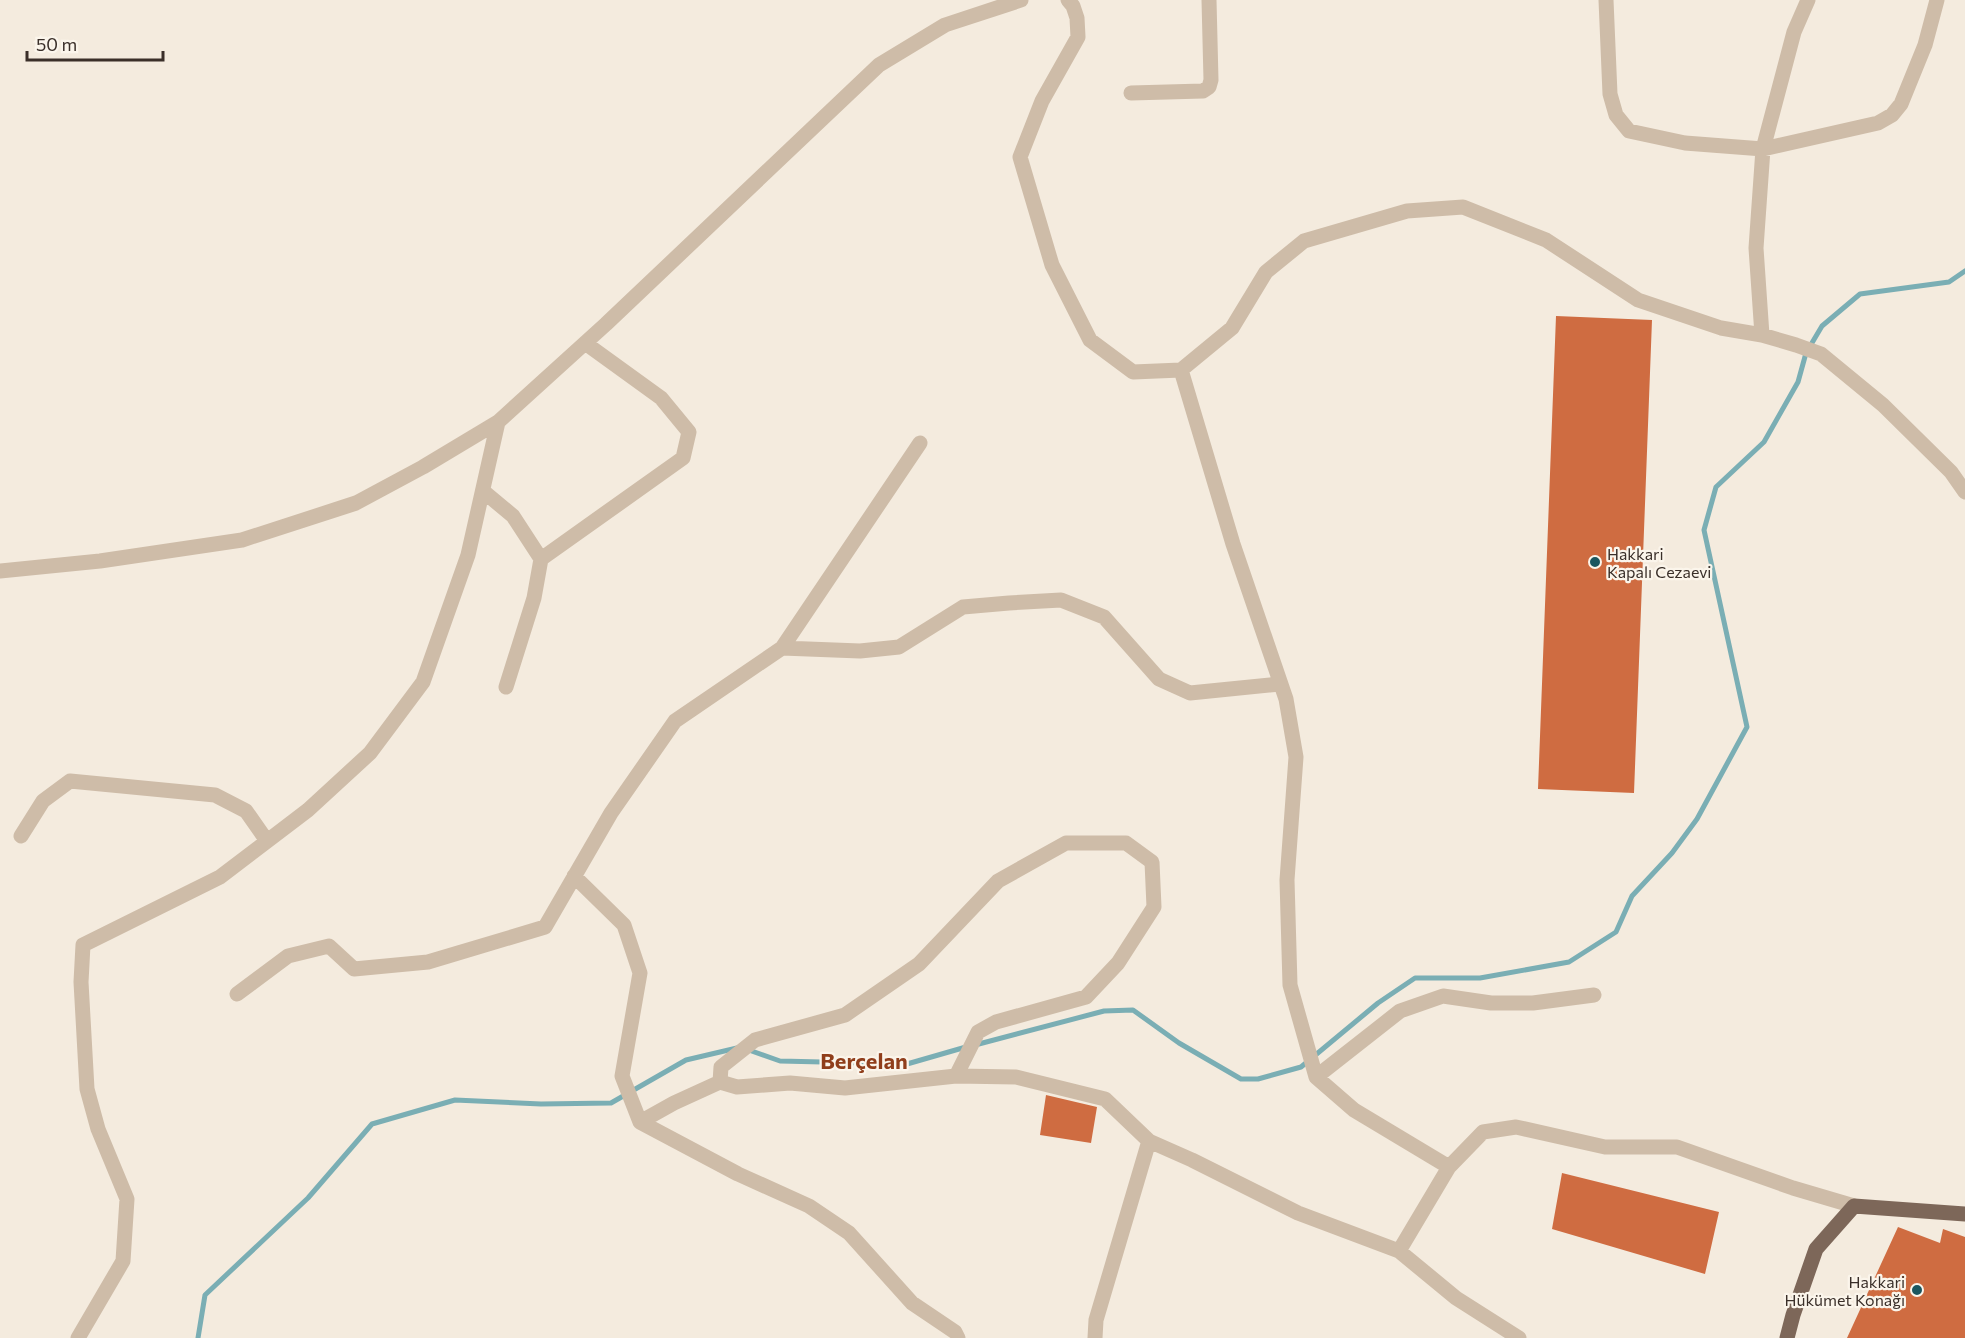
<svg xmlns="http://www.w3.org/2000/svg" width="1965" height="1338" viewBox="0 0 1965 1338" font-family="Commissioner,sans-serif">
	<rect width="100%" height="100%" fill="#f4ebde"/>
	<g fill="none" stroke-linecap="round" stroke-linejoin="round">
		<path stroke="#7aaeb4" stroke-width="5" d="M975,1045L1104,1011L1133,1010L1179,1043L1241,1079H1258L1301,1067L1378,1003L1415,978H1480L1569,962L1616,932L1632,896L1672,853L1697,819L1747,727L1704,530L1716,487L1764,442L1798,382L1806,353L1822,326L1860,294L1949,282L1965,271
			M746,1049L780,1061L907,1064L966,1047
			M198,1338L205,1295L308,1198L372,1124L455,1100L541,1104L611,1103L686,1060L737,1048"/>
	</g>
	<path fill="#cf6c41" d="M1556,316L1652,320L1634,793L1538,789Z
		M1046,1095L1097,1107L1091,1143L1040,1135Z
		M1562,1173L1719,1212L1705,1274L1552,1229Z
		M1898,1227L1940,1243L1943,1229L1965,1237V1338H1847Z"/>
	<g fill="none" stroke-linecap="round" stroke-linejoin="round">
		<path stroke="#cebca8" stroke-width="15" d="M1068,0L1073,6L1077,18L1078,37L1042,101L1020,157L1052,265L1090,340L1133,372L1181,370L1232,328L1266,272L1304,241L1407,211L1463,207L1546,240L1638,300L1721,328L1762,335L1796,345L1821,354L1883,405L1951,472L1965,492
			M1606,0L1610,94L1616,115L1629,131L1685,143L1763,149L1878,123L1892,115L1901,104L1925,45L1937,0
			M1131,93L1203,91L1209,87L1211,80L1209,0
			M1762,335L1756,248L1763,149L1794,32L1808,0
			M1181,370L1233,544L1286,699L1296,757L1287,880L1290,985L1316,1077L1354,1110L1449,1167
			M483,491L513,516L541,559L534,598L506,687
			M541,559L683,458L689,432L661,398L585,343
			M0,571L100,561L242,540L356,503L423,467L498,422L606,324L879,65L945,25L1021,0
			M782,648L860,651L899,647L963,607L1009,603L1061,600L1104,617L1159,679L1190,693L1280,684
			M21,836L43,801L70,781L215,795L246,811L267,841
			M574,876L624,925L640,973L622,1076L640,1122L738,1174L809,1206L849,1233L912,1303L955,1332L958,1338
			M237,994L288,956L329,946L354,969L428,962L545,927L611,813L675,721L782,648L920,443
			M956,1076L978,1032L996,1022L1086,997L1118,963L1154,907L1152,862L1126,843H1066L998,881L919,964L845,1015L755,1040L721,1067L720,1082L737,1087L790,1083L845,1088L956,1076L1016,1077L1105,1099L1149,1141L1192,1160L1298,1213L1399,1251L1456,1298L1519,1338
			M1316,1077L1400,1011L1443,996L1491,1003H1533L1594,995
			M640,1122L674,1103L720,1082
			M1399,1251L1449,1167L1483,1132L1516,1127L1605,1147H1677L1793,1188L1854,1206
			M78,1338L123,1261L127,1199L98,1129L87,1089L81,982L83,945L220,877L308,810L370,753L423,682L468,555L498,422
			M1095,1338L1096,1320L1149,1141"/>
		<path stroke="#7d6759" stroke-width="15" d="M1787,1338L1793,1315L1816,1249L1854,1206L1965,1214"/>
	</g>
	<g fill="#1b565f" stroke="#fbf5eb" stroke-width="2">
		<circle cx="1595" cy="562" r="6"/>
		<circle cx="1917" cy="1290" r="6"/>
	</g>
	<g text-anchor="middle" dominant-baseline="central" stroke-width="4.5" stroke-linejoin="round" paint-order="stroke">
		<g font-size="16" fill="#3a2f29" stroke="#fbf5eb" text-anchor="start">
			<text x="1607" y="553">Hakkari<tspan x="1607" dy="18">Kapalı Cezaevi</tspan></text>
			<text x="1905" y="1281" text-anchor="end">Hakkari<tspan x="1905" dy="18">Hükümet Konağı</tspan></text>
		</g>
		<g font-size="22" font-weight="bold" fill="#903e1b" stroke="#fbf5eb">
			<text x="864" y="1060">Berçelan</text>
		</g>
	</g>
	<path d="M27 51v9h136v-9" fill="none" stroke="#3a2f29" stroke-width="3"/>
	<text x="36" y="51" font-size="18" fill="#3a2f29" stroke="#fbf5eb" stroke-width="4.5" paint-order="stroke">50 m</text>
</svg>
